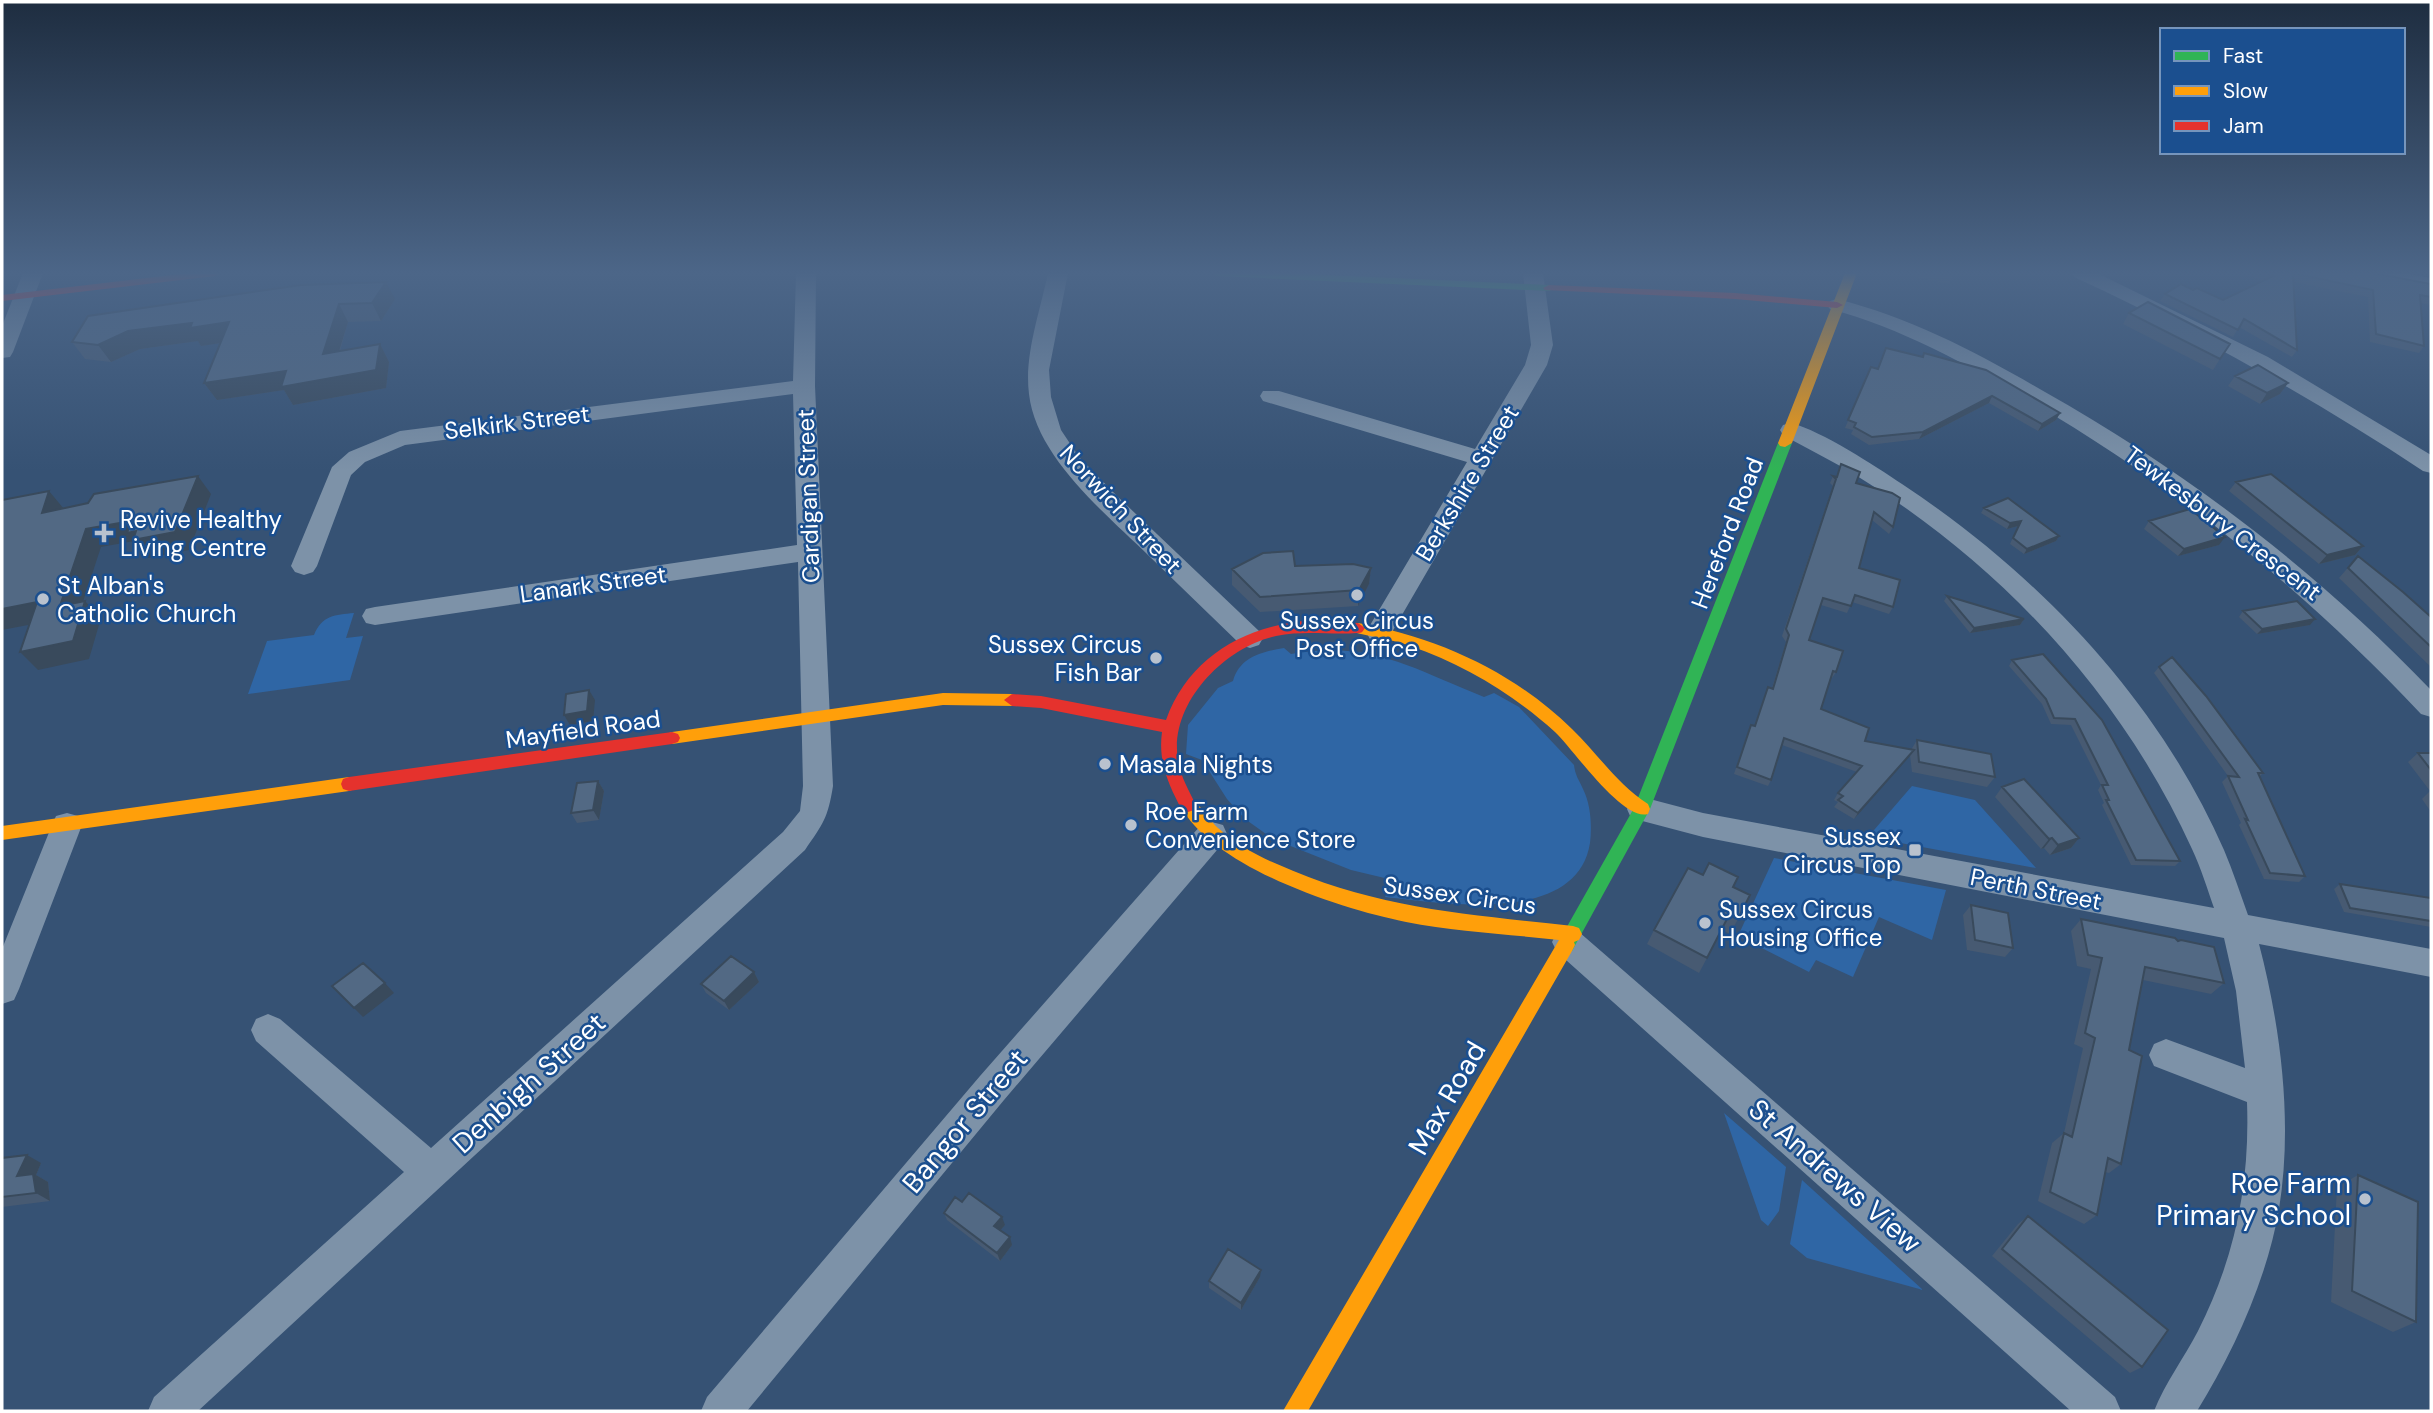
<svg xmlns="http://www.w3.org/2000/svg" width="2433" height="1413" viewBox="0 0 2433 1413" font-family="'DM Sans',sans-serif">
	<rect width="100%" height="100%" fill="#365274"/>
	<path fill="#2f66a5" d="M354,613L346,638L363,636L350,680L248,694L267,641L314,635C322,615 335,615 354,613Z
		M1284,648L1291,654C1371,640 1413,669 1484,697L1494,693L1519,707L1574,765C1575,775 1579,780 1583,789C1591,805 1592,826 1590,843C1577,926 1442,903 1385,897L1393,880L1351,870L1273,839L1245,819L1227,799L1202,760L1186,754L1188,725L1218,688L1233,681C1240,657 1261,652 1284,648Z
		M1912,786L1975,800L2036,868L1868,837Z
		M1774,858L1946,890L1932,940L1879,917L1853,977L1816,960L1809,972L1738,936Z
		M1724,1113L1786,1167L1779,1211L1768,1226L1761,1220Z
		M1802,1180L1923,1290L1807,1258L1790,1244Z"/>
	<g fill="none" stroke-linecap="round" stroke-linejoin="round">
		<path fill="#7d92a8" fill-rule="evenodd" d="M23,273H43L13,352L10,357L2,358V326Z
			M796,273H816L815,386L833,786C828,818 823,824 805,850L198,1411H148L154,1397L404,1172L256,1041L251,1030L256,1019L268,1014L280,1019L431,1148L783,832L800,811L803,786L798,562L375,625L366,623L362,616L366,609L375,607L797,545L793,394L405,445L365,462L351,475L317,566L313,572L304,575L295,572L291,566L332,467L349,452L400,431L793,381Z
			M1048,273H1068L1049,370L1051,397L1061,430L1079,457L1117,496L1259,631L1263,638L1259,645L1250,648L1241,645C1210,615 1179,585 1148,555C1105,513 1036,457 1029,394C1024,355 1040,312 1048,273Z
			M1523,273H1543L1553,345L1547,365L1388,639L1379,642L1370,639L1366,632L1467,462L1263,401L1260,396L1263,391H1279L1475,449L1525,365L1531,345Z
			M2071,273H2097L2268,357L2431,455V473L2423,471C2311,397 2196,333 2074,277Z
			M2364,273H2404L2431,278V290L2367,277Z
			M1837,299C1912,318 1978,353 2045,392C2188,473 2317,571 2431,690V717L2421,714C2303,589 2177,487 2028,400C1964,363 1901,328 1830,309L1827,305L1830,301Z
			M1791,423C1822,431 1875,466 1902,484C2038,574 2158,699 2224,850C2233,871 2240,893 2248,915L2431,949V977L2259,944C2281,1028 2293,1123 2279,1209C2267,1279 2234,1351 2197,1411H2154C2165,1383 2184,1358 2198,1331C2235,1258 2250,1184 2247,1102L2154,1066L2149,1055L2154,1044L2166,1039L2245,1068L2236,991L2224,938L1703,837L1631,818L1627,809L1631,800L1642,797L1703,813L2214,908C2207,888 2201,868 2192,849C2122,695 2001,564 1857,476C1833,461 1808,449 1783,435L1780,430L1783,425Z
			M67,813L78,816L82,825L19,989L14,1000L2,1004V949L52,825L56,816Z
			M1212,822L1223,825L1227,834L1223,843L1004,1100L747,1411H701L707,1397L980,1076L1201,825Z
			M1568,928L1579,932L2115,1397L2121,1411H2071L1557,952L1552,942L1557,932Z"/>
		<path fill="#30b455" fill-rule="evenodd" d="M1211,273H1285L1549,285L1555,288L1549,291L1217,276Z
			M1785,439L1792,443L1650,809L1572,951L1566,953L1560,951L1557,945L1560,939L1634,808L1778,443Z"/>
		<path fill="#ff9f0a" fill-rule="evenodd" d="M1845,273H1857L1792,443L1785,447L1780,446L1778,443Z
			M1358,623C1437,637 1514,672 1572,729C1598,754 1617,784 1648,804L1650,809L1648,814C1623,822 1573,749 1555,732C1513,694 1463,664 1410,646C1391,639 1371,637 1353,632L1351,628Z
			M943,693L1012,694L1020,700L1012,706L943,705L672,744L666,742L664,738L666,734L672,732Z
			M349,777L355,779L357,784L355,789L349,791L2,840V826Z
			M1188,798C1200,802 1208,819 1218,828C1235,843 1255,855 1277,864C1377,909 1466,914 1573,926L1579,928L1582,934L1579,940L1574,942L1575,945L1572,951L1308,1411H1283L1559,940C1508,934 1456,932 1406,922C1340,909 1212,867 1180,805L1182,800Z"/>
		<path fill="#e5322d" fill-rule="evenodd" d="M189,273H221L215,276L2,301V295Z
			M1549,285L1735,293L1837,302L1843,305L1837,308L1735,299L1545,290L1543,288Z
			M1303,621L1358,623L1365,628C1362,632 1363,633 1357,633C1329,635 1305,630 1276,636C1228,646 1175,697 1177,750C1177,770 1187,787 1196,805L1194,810L1188,812L1182,810C1168,784 1158,761 1162,732L1041,708L1012,706L1004,700L1012,694L1041,696L1166,720C1188,659 1241,628 1303,621Z
			M672,732L678,734L680,738L678,742L672,744L349,791L343,789L341,784L343,779L349,777Z"/>
	</g>
	<path fill="#475a72" d="M1913,273H1954L1949,284L1912,276Z
		M2244,273H2373L2431,284V305L2421,303L2424,346L2419,353L2370,342L2368,297L2294,282L2297,350L2292,357L2239,327L2233,337L2160,301L2165,294L2193,290L2223,300L2263,281Z
		M2417,273H2431V275Z
		M395,299L381,321L348,322L340,351L380,344L389,362L386,388L293,405L284,390L217,400L204,383L221,343L201,346L198,341L140,349L111,362L85,359L72,342L88,316Z
		M2129,313L2220,359L2213,370L2123,324Z
		M1886,348L2060,413L2056,420L2038,431L1989,403L1919,439L1869,445L1851,434L1853,430L1845,428L1871,367L1878,369Z
		M2235,376L2288,383L2280,394L2260,404L2228,386Z
		M1841,464L1893,527L1889,534L1872,520L1859,568L1893,607L1889,614L1852,602L1847,613L1821,605L1809,640L1836,672L1832,678H1831L1821,709L1865,741L1911,750L1917,740L1995,777L1987,787L1912,772L1910,755L1854,819L1834,807L1838,802L1834,800L1838,793L1857,772L1782,745L1771,780L1768,786L1734,774L1748,732L1751,725L1754,726L1768,687L1772,688L1786,642L1782,636L1833,486L1830,483L1833,476L1836,477Z
		M2236,482L2363,546L2355,555L2319,564L2229,491Z
		M1984,508L2059,536L2056,541L2024,554L2010,544L2018,526L2007,529L1981,513Z
		M2149,521L2219,545L2178,556L2144,529Z
		M2358,556L2431,617V667L2339,578Z
		M1295,566L1371,568L1369,584L1358,606L1260,612L1232,585V569Z
		M1947,596L2024,619L2020,625L1970,633L1944,601Z
		M2243,611L2310,625L2257,634L2239,617Z
		M2043,654L2180,861L2175,866L2131,865L2102,805L2104,803L2098,790L2101,785L2071,725L2051,724L2042,704L2009,666L2012,660Z
		M2159,667L2263,773L2259,777L2305,876L2299,882L2264,879L2239,825L2241,823L2222,782L2228,776L2154,673Z
		M2418,753H2431V812L2422,799L2430,791L2408,762Z
		M598,781L604,791L599,820L577,823L571,813Z
		M2002,787L2079,838L2071,848L2050,855L2044,848L2041,849L1995,797Z
		M1703,875L1733,887L1738,919L1730,934L1722,930L1699,973L1647,944L1654,930Z
		M2340,884L2431,898V927L2344,912L2334,889Z
		M1971,905L2013,948L2005,957L1967,950L1963,915Z
		M2081,919L2224,983L2211,994L2143,980L2129,1050L2121,1164L2109,1173L2105,1172L2097,1215L2084,1224L2038,1201L2052,1143L2064,1133L2083,1048L2074,1044L2091,969L2077,966L2071,931Z
		M754,972L759,982L729,1010L706,993L701,984Z
		M2,1158L41,1163L36,1175L48,1182L50,1201L2,1207Z
		M2358,1175L2416,1322L2393,1332L2331,1302L2337,1187Z
		M962,1202L1005,1225L1000,1230L1012,1245L1000,1261L947,1220L944,1213Z
		M2028,1216L2142,1367L2130,1373L1992,1256L2018,1224Z
		M1260,1277L1241,1310L1209,1288V1281Z"/>
	<path fill="#394a5c" d="M386,282L395,299L381,321L372,303Z
		M339,304L348,322L333,371L323,354Z
		M229,322L240,340L201,346L198,341L140,349L111,362L98,345L128,331L192,323Z
		M380,344L389,362L386,388L293,405L284,390L217,400L204,383Z
		M2288,383L2280,394L2260,404L2267,393Z
		M1992,396L1989,403L1919,439L1923,432Z
		M2060,413L2056,420L2038,431L2042,424Z
		M198,476L211,494L189,550L148,558L134,541L101,547L76,623L60,606L86,529L131,521Z
		M49,491L64,509L42,513Z
		M2021,521L2018,526L2007,529L2010,523Z
		M2059,536L2056,541L2024,554L2027,549Z
		M2225,537L2219,545L2178,556L2184,549Z
		M2363,546L2355,555L2319,564L2327,555Z
		M1371,568L1369,584L1358,606L1359,590Z
		M85,601L101,618L89,659L38,670L20,652Z
		M37,602L54,620L2,630V609Z
		M2024,619L2020,625L1970,633L1974,628Z
		M2315,619L2310,625L2257,634L2262,629Z
		M589,690L595,700L593,721L570,725L564,715Z
		M1914,750L1909,757L1854,819L1858,813Z
		M598,781L604,791L599,820L593,810Z
		M2052,838L2044,848L2041,849L2049,839Z
		M2079,838L2071,848L2050,855L2058,845Z
		M754,972L759,982L729,1010L724,1001Z
		M385,983L394,993L363,1017L354,1008Z
		M27,1155L41,1163L36,1175L48,1182L50,1201L36,1193L17,1176Z
		M1002,1217L1005,1225L997,1234L994,1226Z
		M1010,1237L1012,1245L1000,1261L997,1253Z
		M1261,1270L1260,1277L1241,1310V1303Z"/>
	<path fill="#526984" stroke="#394a5c" stroke-width="2" d="M2266,273H2373L2431,284V297L2420,295L2424,346L2376,334L2373,290L2293,273L2297,350L2244,319L2238,330L2165,294L2181,284L2193,290L2197,288L2223,300L2273,276Z
		M386,282L372,303L339,304L323,354L380,344L376,370L281,387L286,371L204,383L229,322L190,328L192,323L128,331L98,345L72,342L88,316L301,285Z
		M2148,302L2230,344L2220,359L2129,313Z
		M1886,348L1923,357L1924,353L1986,370L2060,413L2042,424L1992,396L1923,432L1872,437L1854,427L1856,423L1848,420L1871,367L1878,369Z
		M2258,365L2288,383L2267,393L2235,376Z
		M1841,464L1860,472L1856,483L1892,493L1900,498L1893,527L1874,512L1859,568L1900,580L1893,607L1855,595L1851,606L1823,598L1809,640L1843,651L1836,672L1833,671L1821,709L1869,728L1865,741L1914,750L1858,813L1838,800L1843,796L1838,793L1862,766L1784,738L1771,780L1737,767L1751,725L1755,726L1768,687L1773,689L1789,635L1786,629L1836,479L1833,476L1837,477Z
		M2271,474L2363,546L2327,555L2236,482Z
		M198,476L175,532L133,540L136,531L127,533L131,521L86,529L60,606L85,601L73,641L20,652L37,602L2,609V500L49,491L42,513L88,503L94,494Z
		M2008,498L2059,536L2027,549L2013,538L2021,521L2010,523L1984,508Z
		M2190,509L2225,537L2184,549L2149,521Z
		M1293,551L1295,566L1353,564L1371,568L1359,590L1260,597L1232,569L1263,553Z
		M2358,556L2403,592L2431,617V647L2348,568Z
		M1947,596L2024,619L1974,628Z
		M2297,601L2315,619L2262,629L2243,611Z
		M2043,654L2102,720L2180,861L2136,860L2106,800H2109L2102,785H2108L2075,719L2054,718L2046,699L2012,660Z
		M2172,657L2206,696L2263,773H2258L2305,876L2270,873L2245,819L2248,820L2228,776L2239,777L2159,667Z
		M589,690L587,711L564,715L566,694Z
		M1917,740L1991,754L1995,777L1919,762Z
		M2418,753H2431V770Z
		M2024,779L2079,838L2058,845L2052,838L2049,839L2002,787Z
		M598,781L593,810L571,813L577,783Z
		M1709,863L1738,877L1733,887L1750,895L1738,919L1729,915L1707,958L1654,930L1688,868L1703,875Z
		M2340,884L2431,898V921L2350,908Z
		M1971,905L2008,913L2013,948L1975,940Z
		M2081,919L2175,938L2178,941L2181,940L2214,947L2224,983L2145,967L2129,1050L2142,1056L2121,1164L2108,1158L2097,1215L2050,1192L2064,1133L2072,1137L2095,1038L2085,1033L2102,958L2088,955Z
		M731,956L754,972L724,1001L701,984Z
		M363,963L385,983L354,1008L332,986Z
		M27,1155L17,1176L33,1174L36,1193L2,1197V1158Z
		M2358,1175L2418,1202L2416,1322L2352,1291Z
		M969,1193L1002,1217L994,1226L1010,1237L997,1253L944,1213L955,1197L962,1202Z
		M2028,1216L2168,1330L2142,1367L2002,1249Z
		M1228,1249L1261,1270L1241,1303L1209,1281Z"/>
	<linearGradient id="sky" x2="0" y2="1"><stop stop-color="#1e2d40"/><stop offset="0.58" stop-color="#4c6688"/><stop offset="1" stop-color="#4c6688" stop-opacity="0"/></linearGradient>
	<rect width="2433" height="471" fill="url(#sky)"/>
	<g fill="#b9c2ce" stroke="#1b4f8f" stroke-width="2.5">
		<path d="M100.5 522.5h7v7h7v7h-7v7h-7v-7h-7v-7h7z"/>
		<circle cx="1357" cy="595" r="7"/>
		<circle cx="43" cy="599" r="7"/>
		<circle cx="1156" cy="658" r="7"/>
		<circle cx="1105" cy="764" r="7"/>
		<circle cx="1131" cy="825" r="7"/>
		<rect x="1908" y="843" width="14" height="14" rx="3.5"/>
		<circle cx="1705" cy="923" r="7"/>
		<circle cx="2365" cy="1199" r="7"/>
	</g>
	<g text-anchor="middle" dominant-baseline="central" stroke-width="5" stroke-linejoin="round" paint-order="stroke">
		<g font-size="24" fill="#fff" stroke="#1b4f8f">
			<text transform="translate(517 422) rotate(-7)">Selkirk Street</text>
			<text transform="translate(1467 483) rotate(-59)">Berkshire Street</text>
			<text transform="translate(808 496) rotate(-92)">Cardigan Street</text>
			<text transform="translate(1121 509) rotate(47)">Norwich Street</text>
			<text transform="translate(2223 523) rotate(37)">Tewkesbury Crescent</text>
			<text transform="translate(1727 533) rotate(-69)">Hereford Road</text>
			<text transform="translate(593 584) rotate(-8)">Lanark Street</text>
			<text transform="translate(583 729) rotate(-8)">Mayfield Road</text>
			<text transform="translate(2036 889) rotate(11)">Perth Street</text>
			<text transform="translate(1460 895) rotate(8)">Sussex Circus</text>
		</g>
		<g font-size="24" fill="#fff" stroke="#1b4f8f" text-anchor="start">
			<text x="120" y="519">Revive Healthy<tspan x="120" dy="28">Living Centre</tspan></text>
			<text x="57" y="585">St Alban's<tspan x="57" dy="28">Catholic Church</tspan></text>
			<text x="1357" y="620" text-anchor="middle">Sussex Circus<tspan x="1357" dy="28">Post Office</tspan></text>
			<text x="1142" y="644" text-anchor="end">Sussex Circus<tspan x="1142" dy="28">Fish Bar</tspan></text>
			<text x="1119" y="764">Masala Nights</text>
			<text x="1145" y="811">Roe Farm<tspan x="1145" dy="28">Convenience Store</tspan></text>
			<text x="1901" y="836" text-anchor="end">Sussex<tspan x="1901" dy="28">Circus Top</tspan></text>
			<text x="1719" y="909">Sussex Circus<tspan x="1719" dy="28">Housing Office</tspan></text>
		</g>
		<g font-size="28" fill="#fff" stroke="#1b4f8f">
			<text transform="translate(529 1083) rotate(-42)">Denbigh Street</text>
			<text transform="translate(1447 1098) rotate(-60)">Max Road</text>
			<text transform="translate(965 1121) rotate(-50)">Bangor Street</text>
			<text transform="translate(1835 1176) rotate(41)">St Andrews View</text>
		</g>
		<g font-size="28" fill="#fff" stroke="#1b4f8f" text-anchor="end">
			<text x="2351" y="1183">Roe Farm<tspan x="2351" dy="32">Primary School</tspan></text>
		</g>
	</g>
	<rect width="2433" height="1413" fill="none" stroke="#ffffff" stroke-width="7"/>
	<rect x="2160" y="28" width="245" height="126" fill="#1b4f8f" stroke="#7695bc" stroke-width="2"/>
	<rect x="2174" y="51" width="35" height="10" fill="#30b455" stroke="#7695bc" stroke-width="2"/>
	<text x="2223" y="63" font-size="21" fill="#ffffff">Fast</text>
	<rect x="2174" y="86" width="35" height="10" fill="#ff9f0a" stroke="#7695bc" stroke-width="2"/>
	<text x="2223" y="98" font-size="21" fill="#ffffff">Slow</text>
	<rect x="2174" y="121" width="35" height="10" fill="#e5322d" stroke="#7695bc" stroke-width="2"/>
	<text x="2223" y="133" font-size="21" fill="#ffffff">Jam</text>
</svg>
